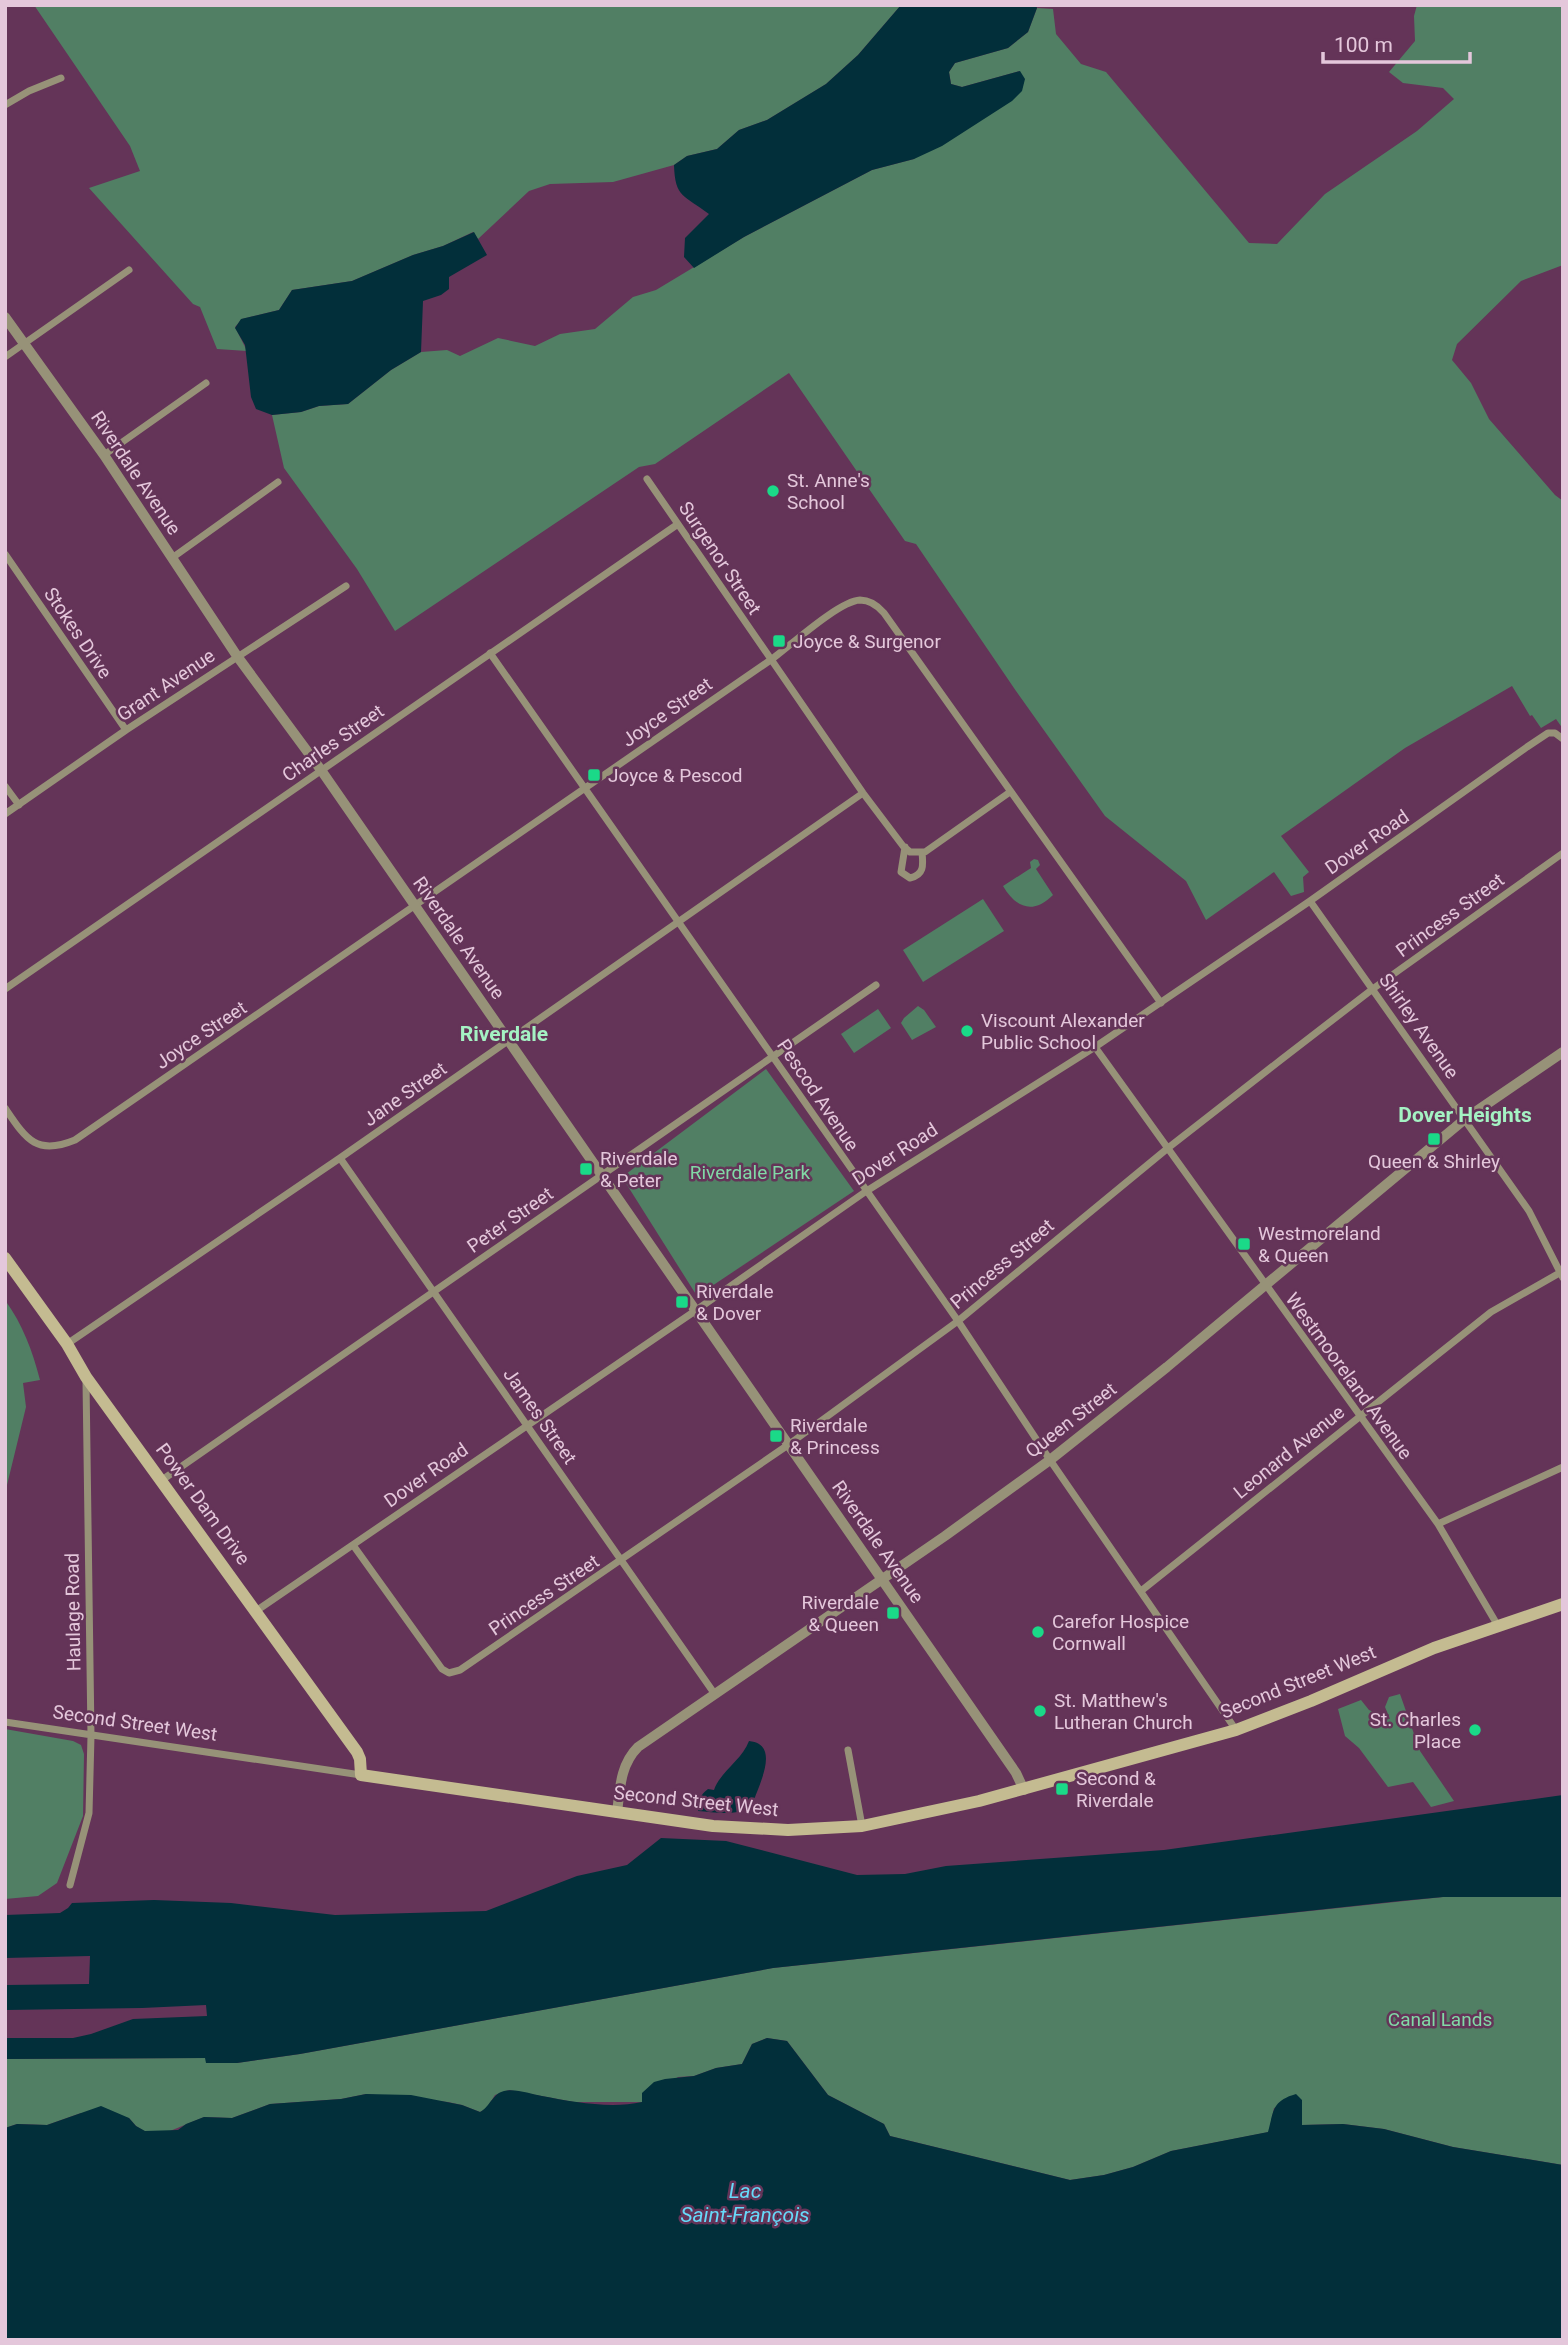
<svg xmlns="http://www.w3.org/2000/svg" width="1568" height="2345" viewBox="0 0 1568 2345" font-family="Roboto,sans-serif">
	<rect width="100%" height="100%" fill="#643458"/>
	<path fill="#517f64" d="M34,5H901L858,55L826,84L767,120L739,130L717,149L687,156L674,165L613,182L550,184L529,191L478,239L473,232L443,246L413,255L352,281L292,290L279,310L242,319L235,327L247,351L217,349L200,307L193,304L89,188L140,171L130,146Z
		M1417,5H1563V265L1521,281L1457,344L1452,360L1471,383L1489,419L1555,495L1563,501V729L1556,719L1541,728L1532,715L1530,716L1512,686L1405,748L1281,836L1309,872L1303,877L1304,892L1291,896L1274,872L1206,920L1186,881L1105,816L1016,691L916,544L905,541L789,373L655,464L639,467L395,631L357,569L284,468L272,415L301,412L319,406L348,404L391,370L421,352L447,350L460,356L498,338L535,346L560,334L595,329L633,297L656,290L744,237L872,170L914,159L1020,71L962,87L951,84L949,72L955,63L1008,48L1028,32L1037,8L1053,9L1056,34L1081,64L1106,72L1249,243L1277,244L1325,194L1417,131L1454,99L1443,88L1403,83L1389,72L1415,41L1414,16Z
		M1034,859L1038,860L1040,865L1036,869L1053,895C1033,915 1016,908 1003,886L1031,868L1030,862Z
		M983,899L1004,931L923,982L903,950Z
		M918,1006L924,1010L936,1027L912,1040L901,1023L904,1018Z
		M878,1009L891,1028L854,1053L841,1034Z
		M766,1069L854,1191L697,1296L622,1177Z
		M5,1300C23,1325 32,1350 40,1380L23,1383L26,1407L7,1485Z
		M1400,1694L1420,1751L1454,1801L1431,1807L1413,1782L1388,1787L1359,1748L1345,1736L1338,1709L1361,1700L1369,1710L1390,1719L1385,1707L1389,1697Z
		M5,1729L73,1741L81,1745L84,1754L83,1816L57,1883L38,1896L5,1899Z
		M1443,1897H1563V2165L1453,2147L1384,2129L1343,2124L1302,2125V2100L1274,2108L1269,2132L1171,2151L1133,2167L1104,2175L1070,2180L890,2136L884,2124L828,2095L787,2041L767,2038L752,2044L742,2064L716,2068L694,2076L678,2077L642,2102H574L509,2090L495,2095L486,2109L480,2112L462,2105L448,2102L366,2094L341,2099L270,2104L232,2118L204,2117L170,2131H144L136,2126L129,2118L81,2113L47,2125L17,2124L5,2128V2059L206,2058L207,2063H237L300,2054L773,1968Z"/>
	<path fill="#022f3a" d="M901,5H1036L1037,8L1028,32L1008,48L955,63L949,72L951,84L962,87L1020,71L1025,79L1022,91L1012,101L942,146L914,159L872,170L744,237L694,268L684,257L685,238L709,214C684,195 675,198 674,165L687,156L717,149L739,130L767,120L826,84L858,55Z
		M474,232L487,255L449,277V289L441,295L423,301L421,352L391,370L348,404L319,406L301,412L272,415L256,409L251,397L245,345L235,328L241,319L279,310L292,290L352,281L413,255L443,246Z
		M749,1741C781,1744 759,1784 753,1803C742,1818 715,1812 698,1811C698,1801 700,1795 708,1789L714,1790C720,1772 742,1760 749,1741Z
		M1563,1795V1897H1443L1400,1901L773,1968L300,2054L237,2063H206L205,2058L5,2059V2038H73L91,2034L133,2019L207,2016L206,2005L142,2008L5,2010V1985L89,1984L90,1956L5,1958V1915L60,1913L68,1908L72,1903L154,1900L231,1903L335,1915L486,1911L577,1876L627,1865L661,1838L726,1841L857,1875L905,1874L946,1866L1164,1850Z
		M767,2038L787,2041L828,2095L884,2124L890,2136L1070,2180L1104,2175L1133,2167L1171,2151L1268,2132C1274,2110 1272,2101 1296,2094L1302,2100V2125L1343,2124L1384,2129L1453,2147L1563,2165V2340H5V2128L17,2124L47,2125L101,2106L129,2118L136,2126L145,2131L178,2130L186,2124L204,2117L232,2118L270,2104L341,2099L366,2094L411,2095L462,2105L480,2112C490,2107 492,2094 504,2091C515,2088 531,2094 542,2096C573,2102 611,2109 642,2102V2093L654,2082L665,2079L694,2076L716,2068L742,2064L752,2044Z"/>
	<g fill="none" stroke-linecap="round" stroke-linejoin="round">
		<path stroke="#979278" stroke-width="7" d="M5,105L29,91L61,78
			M5,357L129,270
			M104,455L206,383
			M647,479L863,793L903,846L910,852H925L1010,792
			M5,554L126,730
			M172,558L278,482
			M490,653L958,1321L1050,1460L1236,1730
			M5,786L19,805
			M5,814L126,730L346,586
			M905,847L901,872L910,878C925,875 923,864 922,852
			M1310,901L1529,1211L1563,1278
			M5,989L678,524
			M1095,1047L1438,1524L1498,1626
			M5,1108C26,1139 36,1156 75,1140L772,659C791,645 839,601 860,600C870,600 878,606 884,613L1161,1003
			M340,1158L714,1693
			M67,1344L340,1158L863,793
			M162,1480L876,985
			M1438,1524L1563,1467
			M353,1545L442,1669L449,1673L460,1670L788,1445L958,1321L1168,1148L1282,1059L1374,988L1563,853
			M1141,1591L1491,1312L1563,1271
			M256,1611L695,1311L865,1192L1095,1047L1310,901L1527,747L1548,733H1555L1563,739
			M5,1722L361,1775
			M848,1750L862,1826
			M70,1885L89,1813L91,1736L86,1381"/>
		<path stroke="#979278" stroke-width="10" d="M5,317L104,455L237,656L321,770L1016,1773L1024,1790
			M617,1813C620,1789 620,1765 638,1747L945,1536L1050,1460L1167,1367L1465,1119L1563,1052"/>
		<path stroke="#c4bb91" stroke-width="12" d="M5,1258L67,1344L86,1377L357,1752L360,1759L361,1775L713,1826L788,1830L862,1826L979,1801L1236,1730L1311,1701L1434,1648L1563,1604"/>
	</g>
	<g fill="#1ad988" stroke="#643458" stroke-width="2.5">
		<circle cx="773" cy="491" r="7"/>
		<rect x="772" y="634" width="14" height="14" rx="3.5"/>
		<rect x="587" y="768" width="14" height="14" rx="3.5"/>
		<circle cx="967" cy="1031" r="7"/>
		<rect x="1427" y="1132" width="14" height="14" rx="3.5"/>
		<rect x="579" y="1162" width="14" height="14" rx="3.5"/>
		<rect x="1237" y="1237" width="14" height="14" rx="3.5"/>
		<rect x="675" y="1295" width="14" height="14" rx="3.5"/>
		<rect x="769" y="1429" width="14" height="14" rx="3.5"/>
		<rect x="886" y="1606" width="14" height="14" rx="3.5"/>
		<circle cx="1038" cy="1632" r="7"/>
		<circle cx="1040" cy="1711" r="7"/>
		<circle cx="1475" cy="1730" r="7"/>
		<rect x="1055" y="1782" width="14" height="14" rx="3.5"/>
	</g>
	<g text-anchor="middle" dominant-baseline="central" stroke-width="5" stroke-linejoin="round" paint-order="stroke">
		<g font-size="19" fill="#e4c7db" stroke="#643458">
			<text transform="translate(136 473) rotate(56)">Riverdale Avenue</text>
			<text transform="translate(720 558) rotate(56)">Surgenor Street</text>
			<text transform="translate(78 633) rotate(56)">Stokes Drive</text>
			<text transform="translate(166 685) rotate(-34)">Grant Avenue</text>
			<text transform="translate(667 712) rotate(-35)">Joyce Street</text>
			<text transform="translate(333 743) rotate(-35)">Charles Street</text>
			<text transform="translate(1367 842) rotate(-35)">Dover Road</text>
			<text transform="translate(1450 915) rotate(-36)">Princess Street</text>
			<text transform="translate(459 938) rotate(55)">Riverdale Avenue</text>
			<text transform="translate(1419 1026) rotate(55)">Shirley Avenue</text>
			<text transform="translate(201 1035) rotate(-34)">Joyce Street</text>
			<text transform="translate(405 1094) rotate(-35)">Jane Street</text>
			<text transform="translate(818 1095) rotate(56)">Pescod Avenue</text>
			<text transform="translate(895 1154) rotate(-33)">Dover Road</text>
			<text transform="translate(510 1220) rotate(-35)">Peter Street</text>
			<text transform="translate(1002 1264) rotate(-40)">Princess Street</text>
			<text transform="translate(1349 1376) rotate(54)">Westmooreland Avenue</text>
			<text transform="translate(540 1416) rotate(55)">James Street</text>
			<text transform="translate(1071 1420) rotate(-38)">Queen Street</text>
			<text transform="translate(1289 1452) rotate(-39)">Leonard Avenue</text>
			<text transform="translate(426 1475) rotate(-35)">Dover Road</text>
			<text transform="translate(203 1504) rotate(54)">Power Dam Drive</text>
			<text transform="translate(878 1542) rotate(55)">Riverdale Avenue</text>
			<text transform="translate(544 1595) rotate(-34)">Princess Street</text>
			<text transform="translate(73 1612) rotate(-91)">Haulage Road</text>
			<text transform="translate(1298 1682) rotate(-22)">Second Street West</text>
			<text transform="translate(135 1723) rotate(8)">Second Street West</text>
			<text transform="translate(696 1801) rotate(6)">Second Street West</text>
		</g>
		<g font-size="19" fill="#e4c7db" stroke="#643458" text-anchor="start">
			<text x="787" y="480">St. Anne's<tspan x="787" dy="22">School</tspan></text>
			<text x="793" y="641">Joyce &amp; Surgenor</text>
			<text x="608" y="775">Joyce &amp; Pescod</text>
			<text x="981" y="1020">Viscount Alexander<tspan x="981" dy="22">Public School</tspan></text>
			<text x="600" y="1158">Riverdale<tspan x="600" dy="22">&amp; Peter</tspan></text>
			<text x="1434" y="1161" text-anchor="middle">Queen &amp; Shirley</text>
			<text x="1258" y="1233">Westmoreland<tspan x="1258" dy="22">&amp; Queen</tspan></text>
			<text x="696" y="1291">Riverdale<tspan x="696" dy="22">&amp; Dover</tspan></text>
			<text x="790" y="1425">Riverdale<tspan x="790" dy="22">&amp; Princess</tspan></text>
			<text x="879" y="1602" text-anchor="end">Riverdale<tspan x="879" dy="22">&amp; Queen</tspan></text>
			<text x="1052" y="1621">Carefor Hospice<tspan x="1052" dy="22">Cornwall</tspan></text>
			<text x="1054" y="1700">St. Matthew's<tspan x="1054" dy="22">Lutheran Church</tspan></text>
			<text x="1461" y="1719" text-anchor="end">St. Charles<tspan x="1461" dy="22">Place</tspan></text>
			<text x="1076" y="1778">Second &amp;<tspan x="1076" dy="22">Riverdale</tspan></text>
		</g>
		<g font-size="19" fill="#81d9a6" stroke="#643458">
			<text x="750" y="1172">Riverdale Park</text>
			<text x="1440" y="2019">Canal Lands</text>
		</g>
		<g font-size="21" font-weight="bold" fill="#a4f2c3" stroke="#643458">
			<text x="504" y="1034">Riverdale</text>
			<text x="1465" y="1115">Dover Heights</text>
		</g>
		<g font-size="21" font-style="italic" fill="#66daf9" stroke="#643458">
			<text x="745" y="2191">Lac<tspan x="745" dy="24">Saint-François</tspan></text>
		</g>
	</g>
	<rect width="1568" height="2345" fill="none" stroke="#e4c7db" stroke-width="14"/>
	<path d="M1323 52v10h147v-10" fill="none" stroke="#e4c7db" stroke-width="3.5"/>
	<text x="1334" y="52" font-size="21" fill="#e4c7db" stroke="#643458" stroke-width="5" paint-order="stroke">100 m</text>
</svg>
